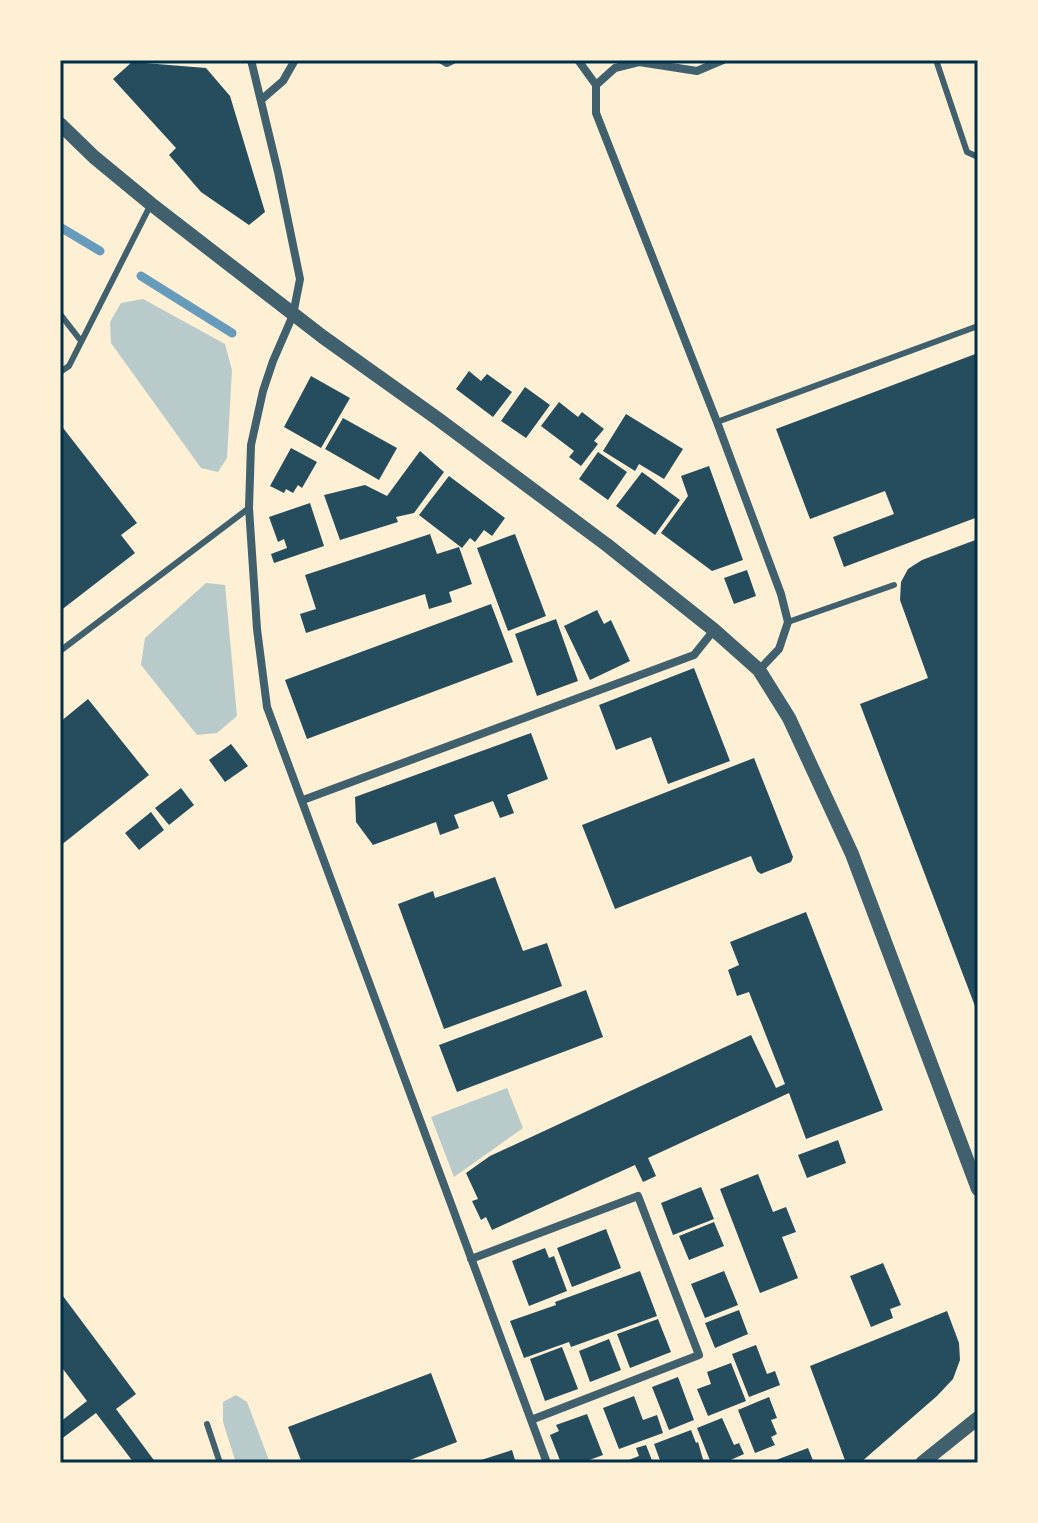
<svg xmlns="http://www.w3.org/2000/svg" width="1038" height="1523" viewBox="0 0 1038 1523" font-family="'PT Sans',sans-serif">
	<rect width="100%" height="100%" fill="#fdf0d5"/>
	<path fill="#b9caca" d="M143,299L225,344L232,370L227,458L218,472L201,468L111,343L110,322L121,303Z
		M206,583L225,585L237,716L217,733L197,735L141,665L145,638Z
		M507,1088L523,1128L454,1177L431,1117Z
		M236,1395L247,1402L270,1463H236L223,1422V1402Z"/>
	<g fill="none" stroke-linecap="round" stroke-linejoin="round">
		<path stroke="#669bbc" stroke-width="9" d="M60,227L100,251
			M141,276L232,333"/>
	</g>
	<path fill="#264d5e" d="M132,62L206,68L230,96L265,212L249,225L201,192L169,155L176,148L113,79Z
		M978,353V517L844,567L833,537L894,514L885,491L810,519L776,429Z
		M469,371L481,381L487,374L512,392L493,417L456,389Z
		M311,376L350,398L321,448L284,427Z
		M525,387L550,405L526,438L501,421Z
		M559,402L578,417L582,412L604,429L594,441L598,444L581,466L569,457L574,451L541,426Z
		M626,414L683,449L664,479L639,464L635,471L603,451Z
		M343,418L397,448L379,480L325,449Z
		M60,424L137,523L121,535L135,553L60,611Z
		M291,448L317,462L302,488L298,485L293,493L286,489L284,493L270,486Z
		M420,451L444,472L414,513L396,517L398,522L340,540L324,495L365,485L387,496Z
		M598,452L627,472L608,500L579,479Z
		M709,466L743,560L712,571L661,533L688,496L681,476Z
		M642,472L680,500L655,535L616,506Z
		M449,476L505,518L492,536L484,530L475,542L470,538L462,548L419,515Z
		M310,503L324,546L274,563L271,554L287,548L284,539L278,542L269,517Z
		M430,534L437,554L459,547L472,584L449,592L452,602L429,609L425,594L306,633L300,614L316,609L305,575Z
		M515,534L546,616L508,631L477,548Z
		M978,539V1014L860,704L928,678L900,600L901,582L908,569L922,560Z
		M747,570L756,596L734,604L724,578Z
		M491,604L513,662L307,739L285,680Z
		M597,610L604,624L611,620L630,661L590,680L564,626Z
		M556,619L578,681L537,696L515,634Z
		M694,668L730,761L668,784L651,737L616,750L599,705Z
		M88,699L149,775L60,846V722Z
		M531,733L548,779L507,795L514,813L500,818L493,801L454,815L459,828L440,835L436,822L373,845L356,822L355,797Z
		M231,744L248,766L225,782L209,760Z
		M754,758L793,857L791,862L761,874L757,871L751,856L615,909L582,825Z
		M181,788L194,805L169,825L155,808Z
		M151,812L164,830L139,850L125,833Z
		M495,877L523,951L547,943L562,986L444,1029L398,904L433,891L435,898Z
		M806,912L883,1110L806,1139L789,1093L648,1158L656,1176L643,1182L635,1165L492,1230L486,1217L481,1220L472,1201L478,1199L466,1173L490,1156L751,1035L776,1088L785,1084L749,992L737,996L728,970L739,965L730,942Z
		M586,990L603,1037L457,1092L439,1045Z
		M838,1140L846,1163L807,1178L798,1155Z
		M758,1174L773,1212L786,1207L796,1232L782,1237L798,1278L760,1293L720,1189Z
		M701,1187L714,1219L673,1235L661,1203Z
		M714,1222L724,1246L689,1260L679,1236Z
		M606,1229L621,1268L572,1287L557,1248Z
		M545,1248L549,1258L554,1256L567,1291L529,1306L512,1261Z
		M883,1263L901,1305L890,1309L893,1318L871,1327L850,1276Z
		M640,1271L657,1316L571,1347L569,1342L524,1358L510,1321L556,1305L555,1302Z
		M724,1271L738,1305L705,1318L691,1284Z
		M60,1292L136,1394L116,1409L156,1463H134L96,1413L60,1440V1422L87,1401L60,1365Z
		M739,1310L748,1334L715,1348L705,1323Z
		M947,1311L959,1343L960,1360L953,1379L937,1396L860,1463H846L810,1366Z
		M658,1319L671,1352L630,1368L617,1334Z
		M609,1339L621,1370L590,1382L579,1351Z
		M756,1345L767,1374L775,1371L780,1385L749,1397L732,1354Z
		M562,1347L578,1389L545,1401L530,1359Z
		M731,1363L746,1401L708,1416L697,1389L711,1384L707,1372Z
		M431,1373L457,1442L402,1463H302L288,1427Z
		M678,1377L694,1420L669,1430L652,1387Z
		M634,1396L643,1420L657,1415L663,1433L619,1449L603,1408Z
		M769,1397L777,1418L771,1420L777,1434L771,1437L775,1445L755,1453L738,1410Z
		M587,1414L603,1455L581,1463H561L550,1435L559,1431L556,1425Z
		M722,1418L734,1445L739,1443L744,1454L724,1463H711L697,1428Z
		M691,1430L696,1443L698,1442L704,1463H661L654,1444Z
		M646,1445L653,1463H621L639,1456L636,1448Z
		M808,1448L814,1463H768Z
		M512,1450L516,1463H475V1462Z"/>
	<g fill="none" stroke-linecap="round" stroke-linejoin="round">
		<path stroke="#3f606c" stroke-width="6" d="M936,60L967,152L978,157
			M60,314L81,341
			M60,372L69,366L151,204
			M717,422L978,326
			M788,622L894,585
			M60,651L249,508
			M207,1424L220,1463"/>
		<path stroke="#3f606c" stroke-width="8" d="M251,60L278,172L300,279L293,315L273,361L263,391L251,445L249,508L257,629L267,707L547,1463
			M442,60L447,63L453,60
			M578,60L596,85
			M723,60L697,71L639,62L615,68L596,85V113L717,422L781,594L788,622L779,649L759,670
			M261,100L283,81L295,60
			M303,800L694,655L714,630
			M471,1259L638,1196L699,1355L531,1420"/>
		<path stroke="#3f606c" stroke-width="14" d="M60,124L94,157L151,204L323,337L438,419L607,545L714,630L759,670L789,718L852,854L978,1189
			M922,1463L978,1418"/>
	</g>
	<rect width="1038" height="1523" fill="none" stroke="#fdf0d5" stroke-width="124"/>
	<rect x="62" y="62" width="914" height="1399" fill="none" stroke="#003049" stroke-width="3"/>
</svg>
